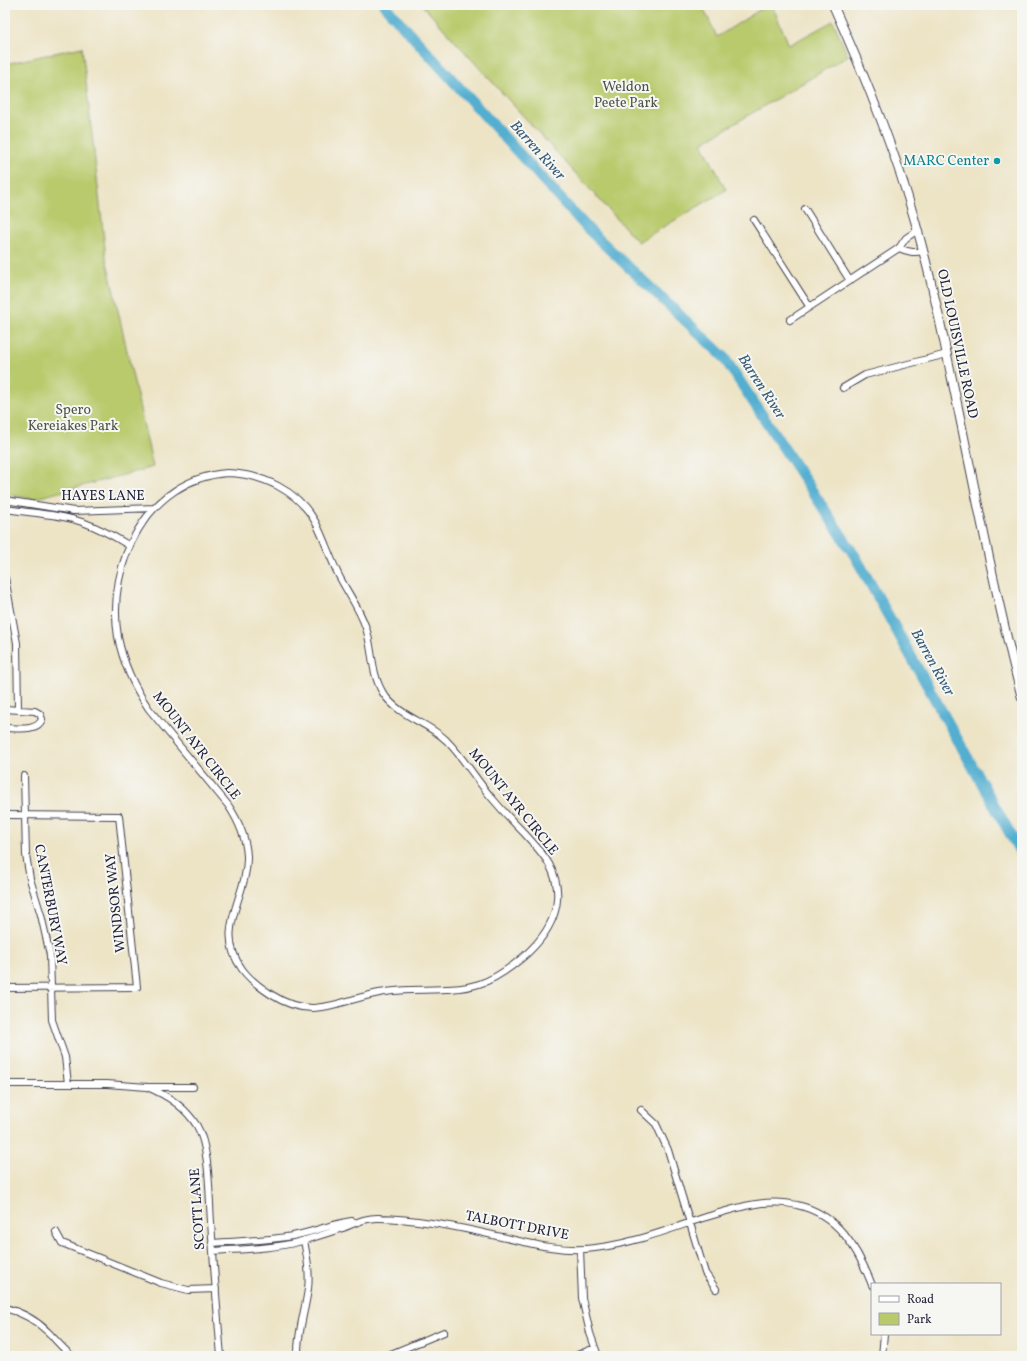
<svg xmlns="http://www.w3.org/2000/svg" width="1027" height="1361" viewBox="0 0 1027 1361" font-family="Vollkorn,serif">
	<rect width="100%" height="100%" fill="#f6f6f2"/>
	<filter id="ink" filterUnits="userSpaceOnUse"><feTurbulence type="fractalNoise" baseFrequency=".025" numOctaves="2"/><feDisplacementMap in="SourceGraphic" scale="8" xChannelSelector="R" yChannelSelector="G"/><feConvolveMatrix kernelMatrix="1 2 1 2 8 2 1 2 1" color-interpolation-filters="sRGB"/></filter>
	<filter id="wash" filterUnits="userSpaceOnUse"><feTurbulence type="fractalNoise" baseFrequency=".012" numOctaves="4" result="noise"/><feDisplacementMap in="SourceGraphic" scale="16" xChannelSelector="R" yChannelSelector="G"/><feGaussianBlur stdDeviation="0.9" result="paint"/><feColorMatrix in="noise" values="0 0 0 0 0 0 0 0 0 0 0 0 0 0 0 0 0 1.4 0 .05"/><feComposite in="paint" operator="in"/></filter>
	<g filter="url(#wash)">
		<rect width="100%" height="100%" fill="#ede4c6"/>
		<path fill="#b9ca6d" stroke="#6e7654" d="M422,5H702L717,37L767,5H772L789,45L833,21L848,56L702,143L726,190L638,242Z
			M82,47L106,257L153,467L33,499L5,494V64Z"/>
		<g fill="none" stroke-linecap="round" stroke-linejoin="round">
			<path stroke="#52aed0" stroke-width="11" d="M384,5L588,229L723,356L855,556L1022,855"/>
		</g>
	</g>
	<g filter="url(#ink)">
		<g fill="none" stroke-linecap="round" stroke-linejoin="round">
			<g stroke="#403f50" stroke-width="8">
				<path id="minor" d="M805,209L850,281
					M754,220L809,306
					M899,248L906,238L918,230
					M790,320L899,248C908,252 914,253 923,251
					M843,388L865,375L947,354
					M227,473C262,474 298,490 316,523C324,539 330,557 338,574C347,592 360,609 366,628C373,650 371,674 383,693C398,716 427,722 446,740C463,757 475,778 491,797C502,810 513,822 525,834C534,844 543,853 549,864C569,901 550,934 522,958C509,969 495,979 479,984C447,994 412,986 379,993C337,1001 313,1021 272,995C261,988 250,980 242,969C213,929 248,897 247,856C246,837 238,820 228,805L149,709C134,687 123,663 118,637C106,564 147,479 227,473Z
					M5,500L74,511L154,508
					M5,509C31,513 60,514 85,523C102,529 115,537 130,546
					M5,578L17,643L18,710
					M5,709L35,711L40,714L42,719C38,732 16,728 5,728
					M24,776L26,855L30,879L41,915L50,955L52,1020L65,1057L68,1084
					M5,815L119,816L137,987L5,988
					M5,1084H107L147,1087H193
					M147,1087C167,1095 186,1108 197,1126C210,1148 209,1196 211,1222C214,1267 217,1311 221,1356
					M641,1110L656,1124L668,1150L705,1273L716,1289
					M56,1232L62,1243L161,1283L188,1290L216,1289
					M212,1243C237,1241 262,1241 286,1237C309,1234 330,1224 352,1221
					M580,1249L582,1298L590,1333L598,1356
					M213,1251C241,1249 271,1249 298,1242C313,1238 328,1233 343,1228C356,1223 366,1217 380,1218C420,1219 459,1227 497,1236C526,1242 555,1251 585,1249C626,1246 665,1231 703,1218C733,1209 766,1197 797,1205C838,1214 858,1249 872,1285
					M5,1308C21,1312 36,1320 48,1332C56,1340 63,1349 72,1356
					M298,1356C297,1333 305,1312 308,1289C310,1272 307,1257 304,1240
					M386,1356L444,1332
					M575,1356L595,1348
					M882,1356L884,1334"/>
			</g>
			<g stroke="#403f50" stroke-width="10">
				<path id="tertiary" d="M833,5C865,76 894,147 915,221C933,283 945,346 958,408C978,505 997,602 1022,698"/>
			</g>
			<use href="#minor" stroke="#fff" stroke-width="6"/>
			<use href="#tertiary" stroke="#fff" stroke-width="8"/>
		</g>
	</g>
	<circle fill="#0f9aa8" stroke="#f6f6f2" stroke-width="1.5" cx="997" cy="161" r="4"/>
	<g text-anchor="middle" dominant-baseline="central" stroke-width="4" stroke-linejoin="round" paint-order="stroke">
		<g font-size="14" fill="#4f544a" stroke="#f6f6f2">
			<text x="626" y="87">Weldon<tspan x="626" dy="16">Peete Park</tspan></text>
			<text x="73" y="410">Spero<tspan x="73" dy="16">Kereiakes Park</tspan></text>
		</g>
		<g font-size="14" fill="#0d838f" stroke="#f6f6f2" text-anchor="end">
			<text x="989" y="161">MARC Center</text>
		</g>
		<g font-size="14" fill="#22223b" stroke="#f6f6f2">
			<text transform="translate(957 344) rotate(78)">OLD LOUISVILLE ROAD</text>
			<text x="103" y="496">HAYES LANE</text>
			<text transform="translate(196 746) rotate(52)">MOUNT AYR CIRCLE</text>
			<text transform="translate(513 802) rotate(51)">MOUNT AYR CIRCLE</text>
			<text transform="translate(116 903) rotate(-96)">WINDSOR WAY</text>
			<text transform="translate(50 905) rotate(79)">CANTERBURY WAY</text>
			<text transform="translate(198 1209) rotate(-94)">SCOTT LANE</text>
			<text transform="translate(517 1226) rotate(11)">TALBOTT DRIVE</text>
		</g>
		<g font-size="15" font-style="italic" fill="#355a77" stroke="#f6f6f2">
			<text transform="translate(537 151) rotate(48)">Barren River</text>
			<text transform="translate(761 387) rotate(57)">Barren River</text>
			<text transform="translate(932 663) rotate(61)">Barren River</text>
		</g>
	</g>
	<rect width="1027" height="1361" fill="none" stroke="#f6f6f2" stroke-width="20"/>
	<rect x="871" y="1283" width="130" height="52" fill="#f6f6f2" stroke="#a1a1a9"/>
	<rect x="879" y="1296" width="20" height="6" fill="#ffffff" stroke="#a1a1a9"/>
	<text x="907" y="1303" font-size="12" fill="#22223b">Road</text>
	<rect x="879" y="1313" width="20" height="12" fill="#b9ca6d" stroke="#a1a1a9"/>
	<text x="907" y="1323" font-size="12" fill="#22223b">Park</text>
</svg>
